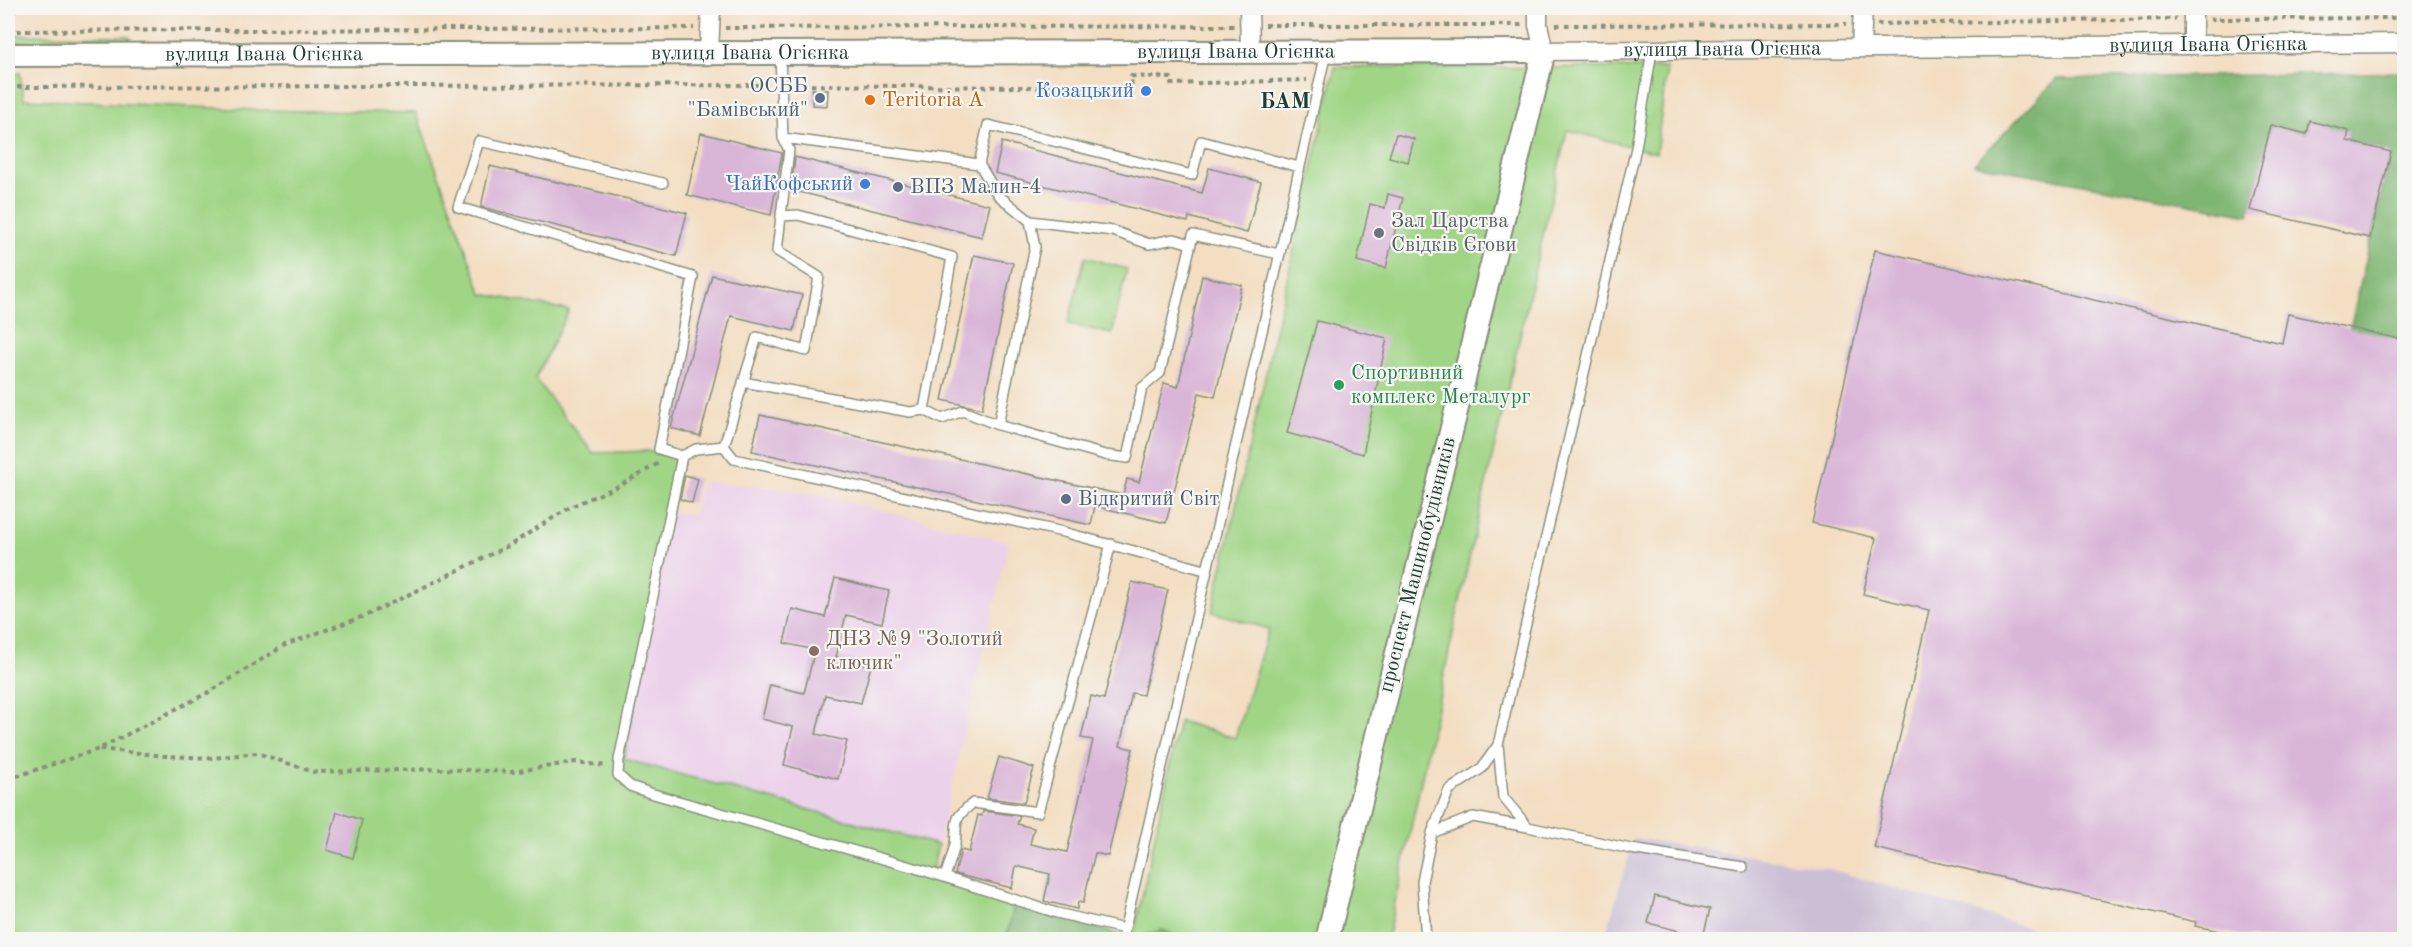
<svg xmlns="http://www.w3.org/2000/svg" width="2412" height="947" viewBox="0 0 2412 947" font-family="'Old Standard TT',serif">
	<rect width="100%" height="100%" fill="#f6f6f2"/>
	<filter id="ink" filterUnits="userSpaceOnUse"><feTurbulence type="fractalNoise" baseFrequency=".0167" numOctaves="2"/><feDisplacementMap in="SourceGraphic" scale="12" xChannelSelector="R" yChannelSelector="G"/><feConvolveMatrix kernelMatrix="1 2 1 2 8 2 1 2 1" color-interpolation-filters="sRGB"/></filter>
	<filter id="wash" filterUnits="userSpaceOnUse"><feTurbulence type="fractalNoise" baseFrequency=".008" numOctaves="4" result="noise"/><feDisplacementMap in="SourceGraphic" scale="24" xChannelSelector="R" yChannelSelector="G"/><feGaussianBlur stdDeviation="1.35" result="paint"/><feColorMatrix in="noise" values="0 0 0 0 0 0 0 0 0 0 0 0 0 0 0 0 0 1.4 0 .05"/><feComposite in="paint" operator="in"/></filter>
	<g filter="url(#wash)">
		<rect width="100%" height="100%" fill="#f3dec2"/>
		<path fill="#ecd1ea" d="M702,482L769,487L820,495L1009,542L938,845L623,759L672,512L694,515Z"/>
		<path fill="#cbbfd5" d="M1634,838L1826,868L2068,939L1604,940Z"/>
		<path fill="#a0d586" stroke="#60895d" stroke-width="1.5" d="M8,35L130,36L131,42H8Z
			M1335,67L1667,68L1656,153L1567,130L1470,554L1387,939L1184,940L1162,930L1133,939L1179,721L1235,738L1269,629L1212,612Z
			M20,73L24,99L257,110L416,113L482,294L569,310L535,379L593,453L647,451L678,457L624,759L938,845L931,875L1015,902L1006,940H8V75Z
			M1085,257L1127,269L1112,334L1068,324Z"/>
		<path fill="#80b673" stroke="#507a54" stroke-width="1.5" d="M2404,72V340L2350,329L2391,152L2347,141L2349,131L2310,122L2307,134L2271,125L2249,215L1974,164L2057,79Z
			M1015,902L1133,939L1162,930L1184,939L1006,940Z"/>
		<g id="blocks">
			<path fill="#d9b6d8" d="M812,89L828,90L827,106L812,105Z
				M2310,121L2349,131L2347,141L2391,152L2370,238L2250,210L2271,125L2307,134Z
				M701,133L782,153L771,215L687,195Z
				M1396,134L1414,139L1408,162L1389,157Z
				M1002,142L1202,193L1209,168L1261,182L1247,233L1189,217L1188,222L995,173Z
				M795,157L990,205L982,237L791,190Z
				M490,166L687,213L676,256L481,207Z
				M1388,194L1403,198L1386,268L1357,261L1370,204L1385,208Z
				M1875,250L2282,343L2288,314L2404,340V939H2257L2195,926L2196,922L1874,848L1929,610L1863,594L1876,538L1812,523Z
				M974,255L1013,263L982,409L942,400Z
				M712,275L802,295L794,331L731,316L700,436L671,428Z
				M1202,276L1242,285L1215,397L1199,393L1166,523L1095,506L1091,525L752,451L760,415L1123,495L1127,479L1139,482L1164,383L1178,387Z
				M1317,321L1387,338L1363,454L1287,433Z
				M685,475L698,479L692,503L680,499Z
				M835,578L889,591L882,623L846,615L836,657L871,666L861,703L825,695L816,734L847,741L838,779L784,765L793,727L762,719L770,685L804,693L815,650L784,643L792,609L825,617Z
				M1132,582L1168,590L1143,695L1132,693L1120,746L1133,749L1108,856L1095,853L1083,903L1078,902L1077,909L1044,901L1050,874L1016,866L1012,888L955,874L961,850L969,852L978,815L982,816L983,811L1020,816L1017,824L1034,828L1030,844L1067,852L1093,740L1081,738L1091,696L1104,699Z
				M999,757L1034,768L1024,803L987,798Z
				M337,812L362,820L353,858L327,850Z
				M1655,896L1710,909L1703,937L1648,923Z"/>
		</g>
	</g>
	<g filter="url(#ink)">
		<use href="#blocks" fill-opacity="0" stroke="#898e7b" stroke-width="1.5"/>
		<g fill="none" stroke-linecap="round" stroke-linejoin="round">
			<g stroke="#898e7b" stroke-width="12">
				<path id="service" d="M1652,51L1636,148L1498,745L1503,797L1528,827L1631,849L1743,867
					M780,52L783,138L789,150L781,216L798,215L952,257L924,410L942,419L963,411L998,425L1035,247L1030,221L998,195L979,164L783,138
					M979,164L988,125L1192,175L1201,141L1299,167
					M663,183L479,141L458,207L693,277L659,449L682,456L696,449L724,446L757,337L806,351L819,277L777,251L781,216
					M1030,221L1113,231L1149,244L1174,239L1191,244
					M743,382L910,412L924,410
					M998,425L1105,455L1127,458L1142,388L1160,373L1193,235L1279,254
					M724,446L734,459L1063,532L1205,570
					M682,456L619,760L618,775L630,786L650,793L922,870L1057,913L1124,929
					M1432,833L1449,790L1481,769L1498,745
					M945,877C948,867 953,855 955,844C958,821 951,820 973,803L1038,812L1111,544
					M1122,940L1326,53
					M1426,940L1422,882L1432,833L1473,817L1528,827"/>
			</g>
			<g stroke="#898e7b" stroke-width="21">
				<g id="minor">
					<path d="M1249,8L1250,51"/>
					<path id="s1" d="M1538,8V25L1544,51L2404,43"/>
					<path d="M2193,8V44"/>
					<path d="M1861,47L1863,8"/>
					<path d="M709,52L711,8"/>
				</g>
			</g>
			<g stroke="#898e7b" stroke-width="26">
				<g id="tertiary">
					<path id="s2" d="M8,55L1544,51L1327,940"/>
				</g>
			</g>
			<path stroke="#898e7b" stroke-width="4" stroke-dasharray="4.5 4.5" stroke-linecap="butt" d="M2210,19L2404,18
				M1877,24L2176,19
				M1265,25H1522
				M1556,25L1846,24
				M725,28L1234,26
				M8,31L694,28
				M793,85L1132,88L1131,76L1171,78V84L1307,80
				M8,87L768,85
				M100,749L165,756L212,758L257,753L314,772L441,769L512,772L575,762L607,766
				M8,779L99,749L211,691L285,645L367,615L510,545L572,506L619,486L659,463"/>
			<use href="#service" stroke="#fff" stroke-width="9"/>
			<use href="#minor" stroke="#fff" stroke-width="18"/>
			<use href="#tertiary" stroke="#fff" stroke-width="22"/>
		</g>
	</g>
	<g fill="#3f7fe0" stroke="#f6f6f2" stroke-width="2">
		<circle cx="1146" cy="91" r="6"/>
		<circle cx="865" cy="184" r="6"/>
	</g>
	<g fill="#5c6f8a" stroke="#f6f6f2" stroke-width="2">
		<circle cx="820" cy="98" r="6"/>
		<circle cx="898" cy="187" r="6"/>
		<circle cx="1066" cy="499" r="6"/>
	</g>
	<circle fill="#e8710a" stroke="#f6f6f2" stroke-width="2" cx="870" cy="100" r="6"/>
	<circle fill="#6b7280" stroke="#f6f6f2" stroke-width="2" cx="1379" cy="233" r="6"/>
	<circle fill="#2e9e5b" stroke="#f6f6f2" stroke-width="2" cx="1339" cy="385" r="6"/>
	<circle fill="#8d6e63" stroke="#f6f6f2" stroke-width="2" cx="814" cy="651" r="6"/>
	<g text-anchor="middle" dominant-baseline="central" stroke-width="4.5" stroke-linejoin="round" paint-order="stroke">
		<g font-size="21" fill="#1f3d34" stroke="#f6f6f2">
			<text stroke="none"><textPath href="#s1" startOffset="708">вулиця Івана Огієнка</textPath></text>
			<text stroke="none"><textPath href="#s1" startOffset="222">вулиця Івана Огієнка</textPath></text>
			<text stroke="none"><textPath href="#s2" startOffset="1228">вулиця Івана Огієнка</textPath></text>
			<text stroke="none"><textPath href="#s2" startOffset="742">вулиця Івана Огієнка</textPath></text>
			<text stroke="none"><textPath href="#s2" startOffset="256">вулиця Івана Огієнка</textPath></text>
			<text transform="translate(1418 565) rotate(-76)">проспект Машинобудівників</text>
		</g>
		<g font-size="21" fill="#4e5e75" stroke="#f6f6f2" text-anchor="start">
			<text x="808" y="86" text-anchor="end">ОСББ<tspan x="808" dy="24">"Бамівський"</tspan></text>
			<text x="910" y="187">ВПЗ Малин-4</text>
			<text x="1078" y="499">Відкритий Світ</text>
		</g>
		<g font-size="21" fill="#366cbe" stroke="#f6f6f2" text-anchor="end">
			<text x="1134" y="91">Козацький</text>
			<text x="853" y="184">ЧайКофський</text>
		</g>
		<g font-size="21" fill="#c56008" stroke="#f6f6f2" text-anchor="start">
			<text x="882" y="100">Teritoria A</text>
		</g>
		<g font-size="21" fill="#5b616d" stroke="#f6f6f2" text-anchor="start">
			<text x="1391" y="221">Зал Царства<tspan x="1391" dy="24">Свідків Єгови</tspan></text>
		</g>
		<g font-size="21" fill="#27864d" stroke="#f6f6f2" text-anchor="start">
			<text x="1351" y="373">Спортивний<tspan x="1351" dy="24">комплекс Металург</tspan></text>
		</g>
		<g font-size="21" fill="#785e54" stroke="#f6f6f2" text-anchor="start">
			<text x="826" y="639">ДНЗ №9 "Золотий<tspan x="826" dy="24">ключик"</tspan></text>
		</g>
		<g font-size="22" font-weight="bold" fill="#1f3d34" stroke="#f6f6f2">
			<text x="1285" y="102">БАМ</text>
		</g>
	</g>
	<rect width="2412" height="947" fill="none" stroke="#f6f6f2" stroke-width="30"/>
</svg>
